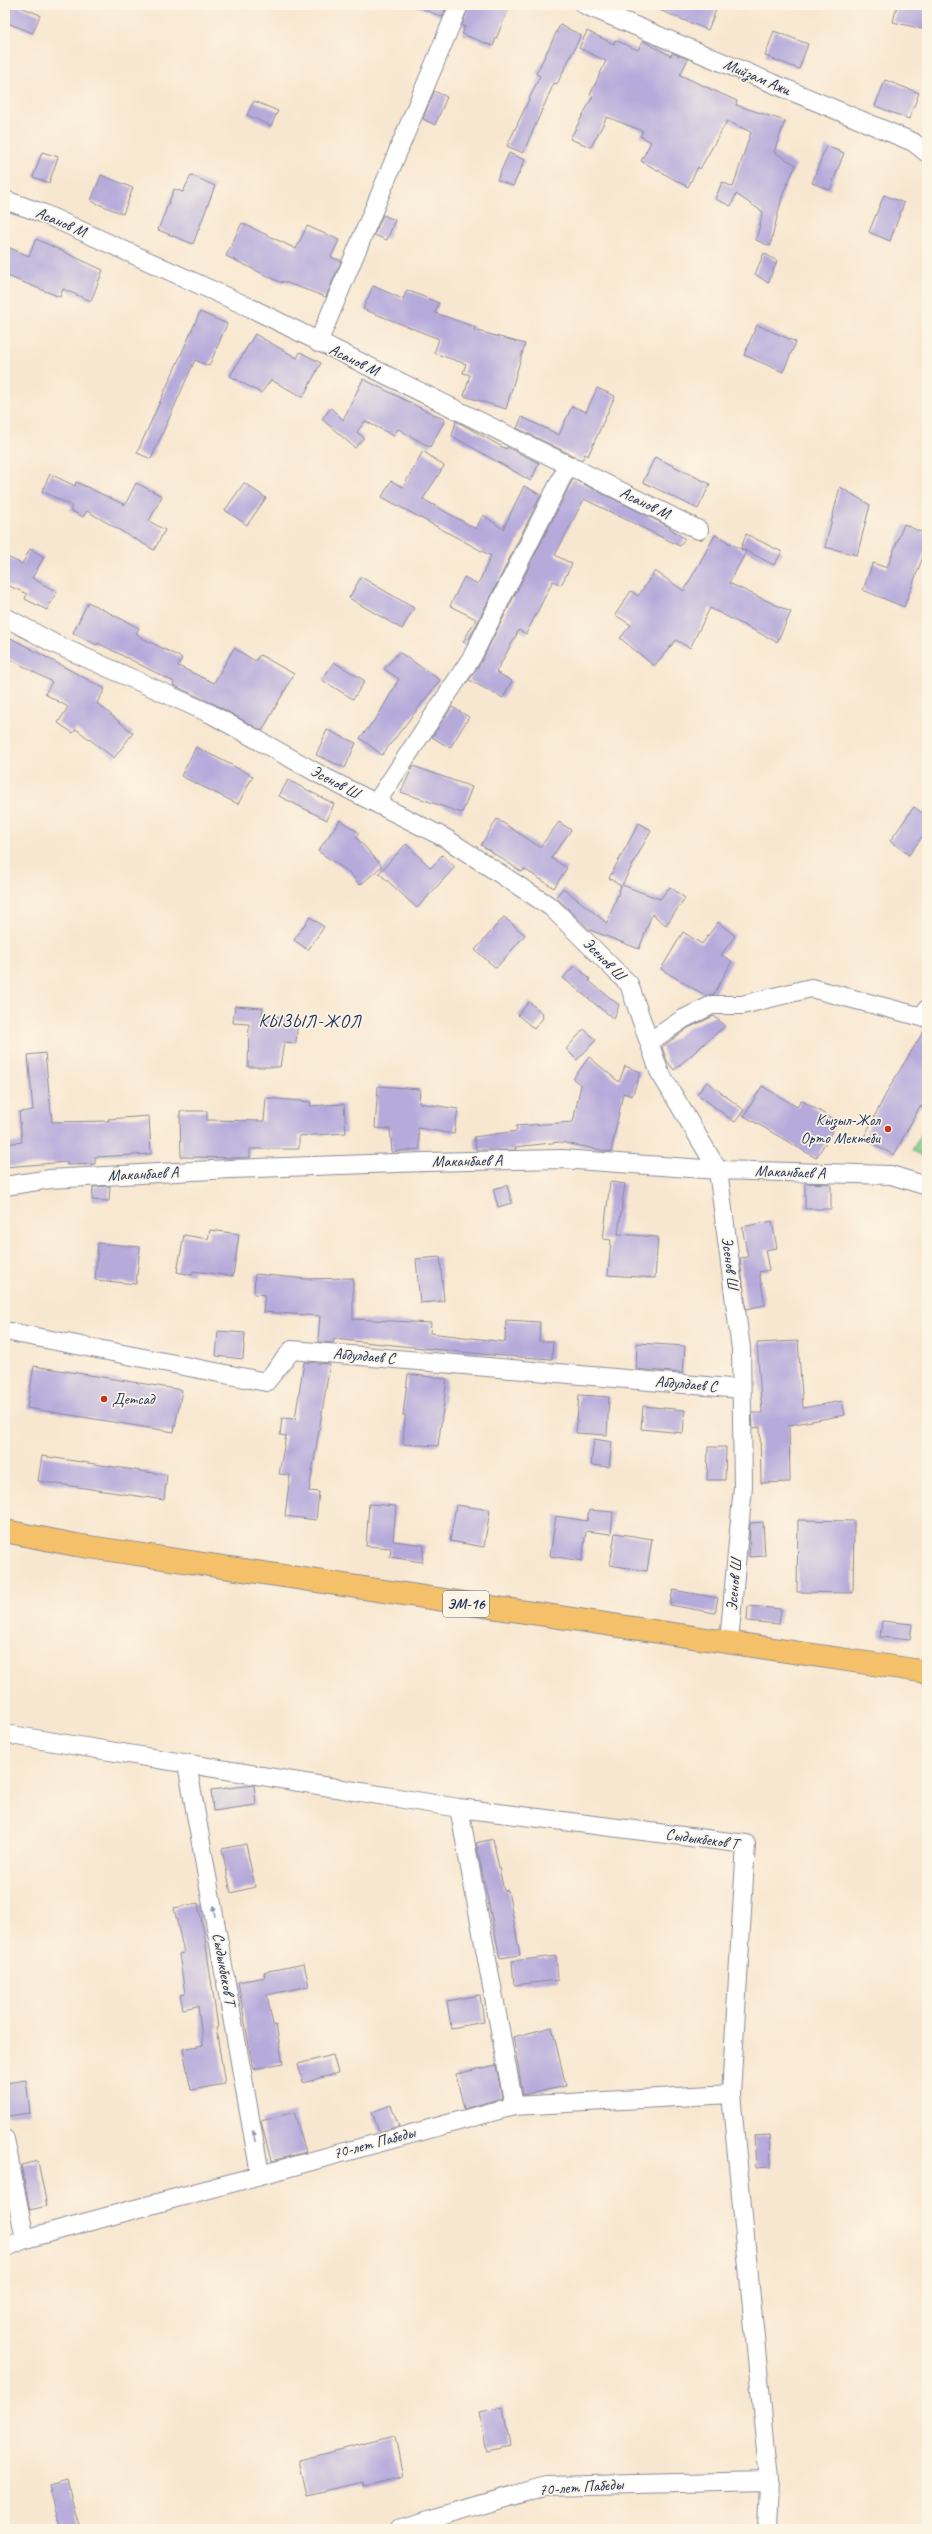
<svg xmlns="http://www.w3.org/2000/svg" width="932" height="2534" viewBox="0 0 932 2534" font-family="Caveat,sans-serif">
	<rect width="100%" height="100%" fill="#fcf5e5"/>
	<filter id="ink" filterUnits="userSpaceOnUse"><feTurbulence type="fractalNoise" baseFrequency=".025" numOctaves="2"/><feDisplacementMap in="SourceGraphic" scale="8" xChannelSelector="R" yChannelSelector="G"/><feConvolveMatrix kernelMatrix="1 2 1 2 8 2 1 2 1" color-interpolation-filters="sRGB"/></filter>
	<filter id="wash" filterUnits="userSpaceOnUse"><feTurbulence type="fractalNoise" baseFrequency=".012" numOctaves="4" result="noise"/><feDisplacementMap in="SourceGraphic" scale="16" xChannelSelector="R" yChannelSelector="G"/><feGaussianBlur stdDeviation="0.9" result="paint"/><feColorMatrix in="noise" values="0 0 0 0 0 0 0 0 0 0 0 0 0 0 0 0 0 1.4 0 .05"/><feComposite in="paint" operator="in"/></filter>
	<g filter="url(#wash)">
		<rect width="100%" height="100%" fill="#f8e7d0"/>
		<path fill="#8fd792" stroke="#558378" d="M927,1126V1159L912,1150Z"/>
		<g id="blocks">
			<path fill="#b6aadb" d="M5,5H16L40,15L33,33L5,22Z
				M414,5H448L442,17Z
				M469,5H510L493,46L462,34L465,27L462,26Z
				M647,5H718L708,30Z
				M897,5H927V30L893,22Z
				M560,25L581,35L557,84L554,83L523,153L507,146L540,76L536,74Z
				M587,31L614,44L615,40L638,50L643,41L671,56L672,53L688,59L680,75L737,101L736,105L785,121L774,152L796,165L783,193L770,246L756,240L763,212L736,194L731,206L715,199L722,182L733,187L751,132L727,121L700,169L698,167L688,187L641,161L651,142L640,136L643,131L607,117L591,147L570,139L593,96L590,95L606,61L579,48Z
				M774,31L808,44L799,69L765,56Z
				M885,80L919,93L909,119L875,106Z
				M434,91L447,97L435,125L423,119Z
				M254,101L278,111L271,126L247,115Z
				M826,146L844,153L830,190L812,183Z
				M42,152L58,157L49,183L33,177Z
				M509,153L525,160L513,186L497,180Z
				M101,175L133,188L123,214L91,201Z
				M191,175L215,186L193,244L158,230L174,189L183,192Z
				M884,195L904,203L890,241L869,232Z
				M383,215L395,220L387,240L374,235Z
				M242,223L296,249L307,226L339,240L331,257L341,261L326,297L282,281V283L226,256Z
				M36,239L103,270L91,301L63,289L60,297L5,275V246L29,256Z
				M764,253L777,261L768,283L755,274Z
				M373,286L403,299L407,290L439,303L435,313L475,327L474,330L525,344L506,409L464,396L470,375L463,373L466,364L434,353L439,339L363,309Z
				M200,312L227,324L209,366L195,360L151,459L137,453Z
				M757,325L796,342L783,372L744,355Z
				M255,334L297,358L300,352L321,363L303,397L271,380L261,393L230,376Z
				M363,379L445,420L430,447L398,429L394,436L365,421L357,432L364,438L355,448L322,419L331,408L343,420Z
				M597,388L615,396L588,456L585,454L582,460L517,428L522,417L559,435L572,406L586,412Z
				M456,421L506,449L507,447L539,463L531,481L452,436Z
				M423,451L444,466L423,499L476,529L483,515L503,529L524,486L541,495L467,644L463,642L476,619L450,606L464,577L478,584L491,556L382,497L391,481L403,487Z
				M655,457L710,484L698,509L643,482Z
				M50,474L75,486L76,482L125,505L136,483L162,496L149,521L165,530L154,550L87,511L83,517L70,510L72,506L42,491Z
				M573,479L664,524L685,539L680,546L584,499L555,555L572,564L561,585L553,581L526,634L519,630L496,672L512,681L503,698L469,680L481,662Z
				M244,483L266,498L247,525L225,510Z
				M840,487L870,505L857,555L825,547Z
				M904,524L927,535V546L904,607L863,590L873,563L887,568Z
				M746,534L782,552L774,565L741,548Z
				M715,535L746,552L729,583L791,612L777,642L710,608L690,648L676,640L654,666L620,638L631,625L615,615L631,591L638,596L655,571L684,591Z
				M30,549L44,557L32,578L57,592L47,610L25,599L27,594L5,584V556L22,564Z
				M361,577L414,608L402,629L349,598Z
				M88,602L139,628L136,634L142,638L182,658L178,666L214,683L234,648L255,661L260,655L294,674L262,731L216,705L173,685L174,682L98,643L97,645L73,633Z
				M5,635L105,689L97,703L133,733L114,758L76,729L73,733L58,723L68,707L45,694L52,682L5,656Z
				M399,652L440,680L382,755L360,738L378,716L399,679L384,669Z
				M334,662L365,681L353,699L322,680Z
				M452,707L469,717L450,748L432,737Z
				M327,730L356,743L345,768L316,755Z
				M196,747L253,776L238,804L181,776Z
				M413,766L472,787L462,813L401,792Z
				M288,780L334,804L327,820L279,796Z
				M914,807L927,816V830L909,855L890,841Z
				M497,819L540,847L559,822L571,830L551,858L567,868L554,888L524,869L522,872L481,845Z
				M340,820L359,833L356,837L382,866L360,885L350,873L318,851Z
				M639,823L651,830L622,885L660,899L670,887L685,898L666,925L652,914L639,949L590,930L556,897L563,888L607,923L621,886L609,878Z
				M406,844L431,868L442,855L455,867L417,908L379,873Z
				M310,917L324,927L308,950L294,940Z
				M504,917L525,935L496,968L475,950Z
				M718,922L735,936L721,955L732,961L714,994L706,996L661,969L683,932L702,944Z
				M575,965L590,979L589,981L619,1005L614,1019L563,978Z
				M529,1002L543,1014L542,1016L543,1018L534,1029L518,1015Z
				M235,1006L263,1008L262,1015L298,1019L296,1043L284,1042L280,1067H248L249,1024L233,1023Z
				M714,1016L725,1026L674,1070L667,1061L662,1047L688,1028Z
				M927,1026V1110L920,1106L894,1155L863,1139L889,1088Z
				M584,1029L596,1040L577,1060L566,1049Z
				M45,1053L52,1122L109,1121L108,1119L149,1116L151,1154L95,1157V1164L67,1165V1162L5,1167V1144L22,1142L19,1112L33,1110L28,1055Z
				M589,1057L619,1082L625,1066L641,1072L632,1096L623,1093L611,1152L560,1142L515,1147L516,1150H476L474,1137L517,1131L516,1126L573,1122L581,1085L573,1079Z
				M707,1082L744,1110L735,1122L697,1094Z
				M378,1086L420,1089L419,1103L458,1109L454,1134L418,1128L420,1149L392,1152L390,1129L375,1128Z
				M762,1086L797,1107L801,1100L838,1122L816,1158L744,1116Z
				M266,1098L311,1102L310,1106L344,1104L346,1133L299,1136V1149H250V1158L181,1157L180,1111H207V1120L261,1121H264Z
				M610,1182L625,1184L618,1234L658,1237L655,1278L608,1275L611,1240L603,1239Z
				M805,1183L831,1184V1209H805Z
				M507,1185L512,1203L498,1207L493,1189Z
				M110,1186L109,1201L92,1200L93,1187Z
				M772,1221L777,1248L765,1250L769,1270L759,1272L765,1305L746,1309L740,1258L748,1257L742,1227Z
				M210,1230L239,1234L233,1276L193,1271V1275L177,1272L184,1235L208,1239Z
				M98,1243L140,1247L136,1284L95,1280Z
				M440,1257L444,1301L420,1303L416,1259Z
				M255,1274L306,1279L353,1278V1319L431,1323L430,1333L505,1342L506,1320L540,1322L539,1341H553L552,1359L491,1355L334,1339L333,1343L318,1342L320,1316L263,1312L265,1295L254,1294Z
				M218,1331L245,1333L243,1359L216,1356Z
				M798,1341L803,1408L842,1401L845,1415L789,1425L790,1482L761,1483L760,1427L753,1428L752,1413H762L757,1343Z
				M637,1343L685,1346L683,1373L636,1369Z
				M304,1362L330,1364L309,1491L319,1492L316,1520L285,1516L290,1475L279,1474L286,1436L280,1435L282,1418L295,1419Z
				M34,1366L182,1390L174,1432L27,1408Z
				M408,1374L447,1379L438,1446L403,1444L405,1415H403Z
				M579,1395L609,1397L607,1435L576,1433Z
				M643,1406L685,1410L683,1433L641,1429Z
				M594,1439L612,1442L609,1467L591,1465Z
				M708,1447H726L725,1480H707Z
				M42,1456L167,1475L164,1500L38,1481Z
				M369,1504L396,1506L393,1541L424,1545L422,1562L390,1557L391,1548L366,1546Z
				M456,1505L490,1510L484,1547L450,1541Z
				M589,1510L613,1512L611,1534L586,1531L582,1561L550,1556L556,1516L587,1521Z
				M798,1520L854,1521L853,1593L797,1592Z
				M763,1522L765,1556L749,1557L750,1523Z
				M615,1533L652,1539L647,1571L610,1565Z
				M673,1590L718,1598L715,1613L670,1605Z
				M748,1606L781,1609L779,1624L747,1621Z
				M882,1621L912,1624L910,1640L880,1637Z
				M254,1785L256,1805L213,1811L211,1790Z
				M493,1839L504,1891L508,1890L520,1955L500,1958L476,1843Z
				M246,1844L255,1887L231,1893L222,1849Z
				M198,1903L204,1932L218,2027L216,2028L225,2084L191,2090L183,2049L203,2045L198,2006L183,2009L180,1995L185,1994L179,1954L184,1953L174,1908Z
				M556,1956L558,1980L514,1985L512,1961Z
				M304,1964L309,1986L267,1995L273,2025H276L283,2063L253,2069L238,1982L265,1977L264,1972Z
				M480,1995L484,2022L451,2028L447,2001Z
				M552,2027L566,2086L523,2095L513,2037Z
				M333,2055L338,2073L303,2083L298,2064Z
				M496,2065L502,2098L464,2109L456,2074Z
				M26,2080L30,2113L7,2116L5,2083Z
				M391,2105L399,2126L379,2132L372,2112Z
				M294,2112L306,2152L271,2161L261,2121Z
				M770,2135L771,2167L756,2168L754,2136Z
				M38,2161L47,2206L30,2210L21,2165Z
				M503,2407L510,2446L487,2451L479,2412Z
				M395,2436L403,2477L364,2486L363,2482L307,2495L299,2460Z
				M67,2481L80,2529H61L49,2486Z"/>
		</g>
	</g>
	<g filter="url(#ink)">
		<use href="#blocks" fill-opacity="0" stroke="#8a8b97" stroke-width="1"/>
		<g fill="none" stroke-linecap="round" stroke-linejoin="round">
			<g stroke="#8a8b97" stroke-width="20">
				<path id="street" d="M585,5L913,142L927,153
					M5,200L42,213L251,308L699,530
					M318,343L459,5
					M5,617L55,644L211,714L328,779L445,838L551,907L629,984L659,1071L718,1170L741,1349L743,1486L729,1643
					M376,803L472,657L568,465
					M649,1042L683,1019L712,1005H742L811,988L922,1017L927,1009
					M5,1186L50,1179L230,1169L425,1162L562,1159L718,1170L891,1175L927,1186
					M5,1331L266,1382L292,1350L741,1389
					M5,1734L459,1808L746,1844L731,2094L769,2481L767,2529
					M187,1764L260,2174
					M459,1808L514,2106
					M5,2139L25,2239L5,2248
					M25,2239L514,2106L731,2094
					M398,2529L546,2486L769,2481"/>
			</g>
			<g stroke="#8a8b97" stroke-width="24">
				<path id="highway" d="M5,1531L76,1545L927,1672"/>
			</g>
			<use href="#street" stroke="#fff" stroke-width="18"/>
			<use href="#highway" stroke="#f4c16a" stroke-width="22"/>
		</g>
		<defs><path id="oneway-solid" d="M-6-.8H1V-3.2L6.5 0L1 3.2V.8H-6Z"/></defs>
		<g fill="#8d97ae">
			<use href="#oneway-solid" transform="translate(214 1911) rotate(-100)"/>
			<use href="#oneway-solid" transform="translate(254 2136) rotate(-100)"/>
		</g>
	</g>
	<g fill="#c8321e" stroke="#fcf5e5" stroke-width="1.5">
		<circle cx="888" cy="1129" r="4"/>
		<circle cx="104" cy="1399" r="4"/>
	</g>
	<g text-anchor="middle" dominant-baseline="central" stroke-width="3.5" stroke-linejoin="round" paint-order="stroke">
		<rect fill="#fcf5e5" stroke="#5e6a86" stroke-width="1" x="443" y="1591" width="46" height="26" rx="3"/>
		<g font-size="15" font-weight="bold" fill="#1b2f5e">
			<text x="466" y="1604">ЭМ-16</text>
		</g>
		<g font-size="16" fill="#1b2f5e" stroke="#fcf5e5">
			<text transform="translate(757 77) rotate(23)">Мийзам Ажи</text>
			<text transform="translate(61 222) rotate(23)">Асанов М</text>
			<text transform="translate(354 360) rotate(26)">Асанов М</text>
			<text transform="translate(645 503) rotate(26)">Асанов М</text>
			<text transform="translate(335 782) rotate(28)">Эсенов Ш</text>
			<text transform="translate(604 959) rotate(45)">Эсенов Ш</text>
			<text transform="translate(467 1161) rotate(-1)">Маканбаев А</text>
			<text transform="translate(790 1172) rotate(2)">Маканбаев А</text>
			<text transform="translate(143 1174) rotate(-3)">Маканбаев А</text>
			<text transform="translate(730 1263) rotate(83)">Эсенов Ш</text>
			<text transform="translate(364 1356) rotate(5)">Абдулдаев С</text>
			<text transform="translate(686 1384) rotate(5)">Абдулдаев С</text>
			<text transform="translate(734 1585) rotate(-85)">Эсенов Ш</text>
			<text transform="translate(702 1839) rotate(8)">Сыдыкбеков Т</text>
			<text transform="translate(224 1969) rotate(80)">Сыдыкбеков Т</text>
			<text transform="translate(374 2143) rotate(-15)">70-лет Пабеды</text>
			<text transform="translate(581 2487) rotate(-4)">70-лет Пабеды</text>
		</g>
		<g font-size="16" fill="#1b2f5e" stroke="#fcf5e5" text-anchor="end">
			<text x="880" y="1120">Кызыл-Жол<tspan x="880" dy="18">Орто Мектеби</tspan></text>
			<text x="112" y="1399" text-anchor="start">Детсад</text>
		</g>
		<g font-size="18" letter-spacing="1" fill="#1b2f5e" stroke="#fcf5e5">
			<text x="310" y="1021">КЫЗЫЛ-ЖОЛ</text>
		</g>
	</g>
	<rect width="932" height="2534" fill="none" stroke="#fcf5e5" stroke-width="20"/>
</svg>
